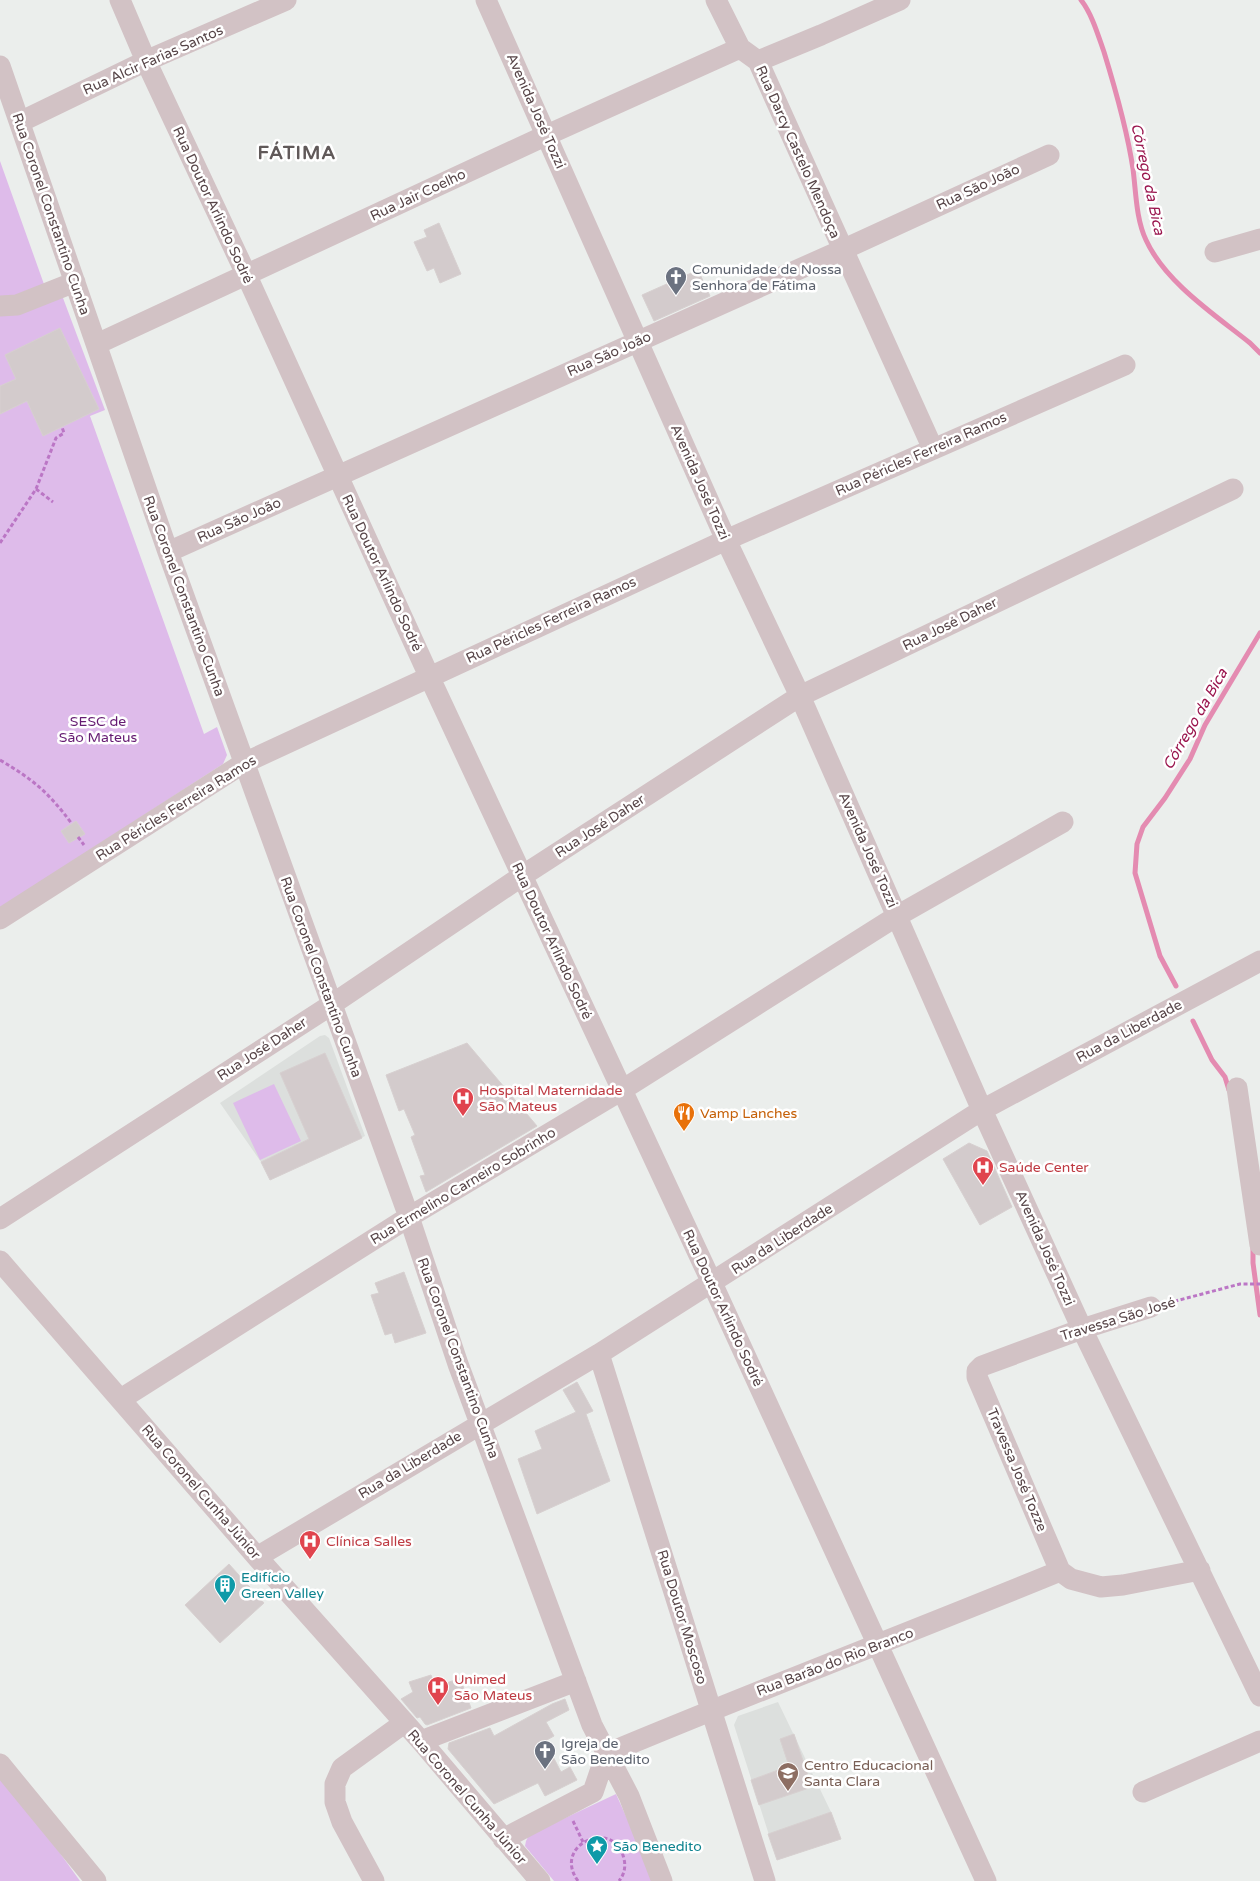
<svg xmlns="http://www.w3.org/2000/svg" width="1260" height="1881" viewBox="0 0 1260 1881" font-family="'Varela Round',sans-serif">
	<rect width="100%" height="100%" fill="#ebeeec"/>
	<path fill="#dcdfdd" d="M325,1035L329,1038L365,1136L270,1180L261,1162L220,1103L320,1036Z
		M778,1702L831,1812L841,1839L777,1860L734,1725L738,1716Z"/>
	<path fill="#debbea" d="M0,161L45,287L57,282L105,410L90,416L204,734L217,727L227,755L223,764L0,908Z
		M274,1084L301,1141L260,1160L233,1103Z
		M0,1771L11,1785L80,1881H0Z
		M616,1794L655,1881H554L525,1846L526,1841L529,1835Z"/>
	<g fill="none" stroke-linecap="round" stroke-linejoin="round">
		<path stroke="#e48bb1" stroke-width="5" d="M1081,0C1092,14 1098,35 1104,52C1116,91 1127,129 1133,169C1136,192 1136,219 1146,240C1165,282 1215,315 1250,343L1260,353
			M1176,986L1160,956L1135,873L1137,844L1143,827L1165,798L1190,759L1205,725L1260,633
			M1193,1021L1212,1060L1225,1077L1229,1090
			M1253,1246V1263L1260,1315"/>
	</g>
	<path fill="#d3cbcc" stroke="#d7d0d0" d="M439,223L461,274L440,283L434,268L427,271L414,242L427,237L424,230Z
		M698,270L710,296L654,321L642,295Z
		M60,328L99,409L43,436L27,401L0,414V386L16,379L5,355Z
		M76,821L85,834L69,843L61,831Z
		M467,1043L537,1126L426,1192L420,1176L425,1175L411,1137L415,1135L404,1109L399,1111L386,1075Z
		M325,1053L362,1138L270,1180L261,1162L309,1139L280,1073Z
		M969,1143L987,1151L1012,1207L980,1225L943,1159Z
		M404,1272L426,1333L395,1343L392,1333L385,1335L371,1295L379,1293L375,1283Z
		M577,1382L593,1411L586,1414L610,1481L537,1514L518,1459L542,1449L535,1431L576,1412L563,1390Z
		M229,1564L264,1603L220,1643L185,1605Z
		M431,1675L436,1687L460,1678L471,1708L427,1725L425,1724L420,1717L417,1718L401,1699L413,1692L409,1682Z
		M565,1699L569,1710L546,1722L554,1736L545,1741L561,1772L570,1767L577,1780L545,1796L538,1783L494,1804L448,1749L449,1743L490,1728L494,1736L552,1704Z
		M794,1734L812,1787L759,1805L751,1780L789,1766L780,1739Z
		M831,1812L841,1839L777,1860L768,1834Z"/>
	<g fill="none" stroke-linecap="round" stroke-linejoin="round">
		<path stroke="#bb76c5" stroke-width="3" stroke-dasharray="4 2.5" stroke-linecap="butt" d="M36,489L53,502
			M0,543L36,489L56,438L64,433L62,427
			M0,760C34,780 49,793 72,824
			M78,837L84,845
			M1168,1303L1240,1284H1260
			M573,1821L583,1842
			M619,1848L629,1842
			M578,1881C551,1844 615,1817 624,1859C626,1867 624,1875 619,1881"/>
		<path stroke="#d2c2c5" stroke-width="21" d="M120,0L146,61L246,274L429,676L712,1283L986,1881
			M486,0L726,540L800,696L982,1110L1082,1329L1260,1696
			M716,0L740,48L758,61L933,449
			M758,61L821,35L900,0
			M0,66L168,552L409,1217L458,1364L592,1725L629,1796L662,1881
			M20,122L146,61L286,0
			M1215,252L1260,239
			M0,306L17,305L75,282
			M97,344L547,135L740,48
			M168,552L842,250L1049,155
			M0,919L244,763L726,540L1125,365
			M1237,1088L1260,1245
			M0,1219L331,1005L522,876L800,696L1233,489
			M0,1261L257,1557L421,1741L540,1881
			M599,1354L765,1881
			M121,1399L409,1217L622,1090L897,916L1063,822
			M257,1557L599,1354L982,1110L1260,961
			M1060,1571L977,1377V1371L982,1366L1082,1329L1151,1307
			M1060,1571L1071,1579L1101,1587L1123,1585L1200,1570
			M421,1741L576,1681
			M0,1764L96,1881
			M1143,1792L1260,1741
			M503,1839L593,1792L606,1754C756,1691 909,1633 1060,1571
			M374,1881L342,1822L335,1802V1784L342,1768L404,1723"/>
	</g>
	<defs>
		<g id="church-pin" transform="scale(1.125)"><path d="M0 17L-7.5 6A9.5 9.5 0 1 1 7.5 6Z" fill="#6b7280" stroke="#fff"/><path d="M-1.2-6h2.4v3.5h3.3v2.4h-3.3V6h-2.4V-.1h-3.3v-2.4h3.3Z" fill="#fff"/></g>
		<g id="hospital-pin" transform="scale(1.125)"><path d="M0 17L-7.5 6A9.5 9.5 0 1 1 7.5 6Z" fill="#e0444e" stroke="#fff"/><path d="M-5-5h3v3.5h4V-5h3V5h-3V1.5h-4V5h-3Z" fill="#fff"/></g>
		<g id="restaurant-pin" transform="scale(1.125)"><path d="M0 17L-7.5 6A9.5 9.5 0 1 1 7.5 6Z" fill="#e8710a" stroke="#fff"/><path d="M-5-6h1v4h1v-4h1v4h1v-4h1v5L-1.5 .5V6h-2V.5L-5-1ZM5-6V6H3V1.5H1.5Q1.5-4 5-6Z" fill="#fff"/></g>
		<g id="building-pin" transform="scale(1.125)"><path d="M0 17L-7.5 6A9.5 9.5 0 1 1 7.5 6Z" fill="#0f9aa8" stroke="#fff"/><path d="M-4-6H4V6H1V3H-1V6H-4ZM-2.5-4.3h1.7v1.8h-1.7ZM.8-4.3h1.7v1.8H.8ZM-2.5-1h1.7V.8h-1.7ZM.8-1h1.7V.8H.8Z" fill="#fff"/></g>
		<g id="school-pin" transform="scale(1.125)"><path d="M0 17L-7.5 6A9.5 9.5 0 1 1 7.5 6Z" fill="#8d6e63" stroke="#fff"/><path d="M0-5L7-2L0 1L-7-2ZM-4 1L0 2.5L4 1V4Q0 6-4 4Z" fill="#fff"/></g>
		<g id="sight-pin" transform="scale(1.125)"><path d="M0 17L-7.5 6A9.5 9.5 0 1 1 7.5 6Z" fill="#0f9aa8" stroke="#fff"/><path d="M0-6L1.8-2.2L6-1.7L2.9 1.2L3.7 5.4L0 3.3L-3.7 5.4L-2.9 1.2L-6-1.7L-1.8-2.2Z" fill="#fff"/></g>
	</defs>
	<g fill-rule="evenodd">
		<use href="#church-pin" x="676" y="277"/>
		<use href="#hospital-pin" x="463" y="1098"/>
		<use href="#restaurant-pin" x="684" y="1113"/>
		<use href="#hospital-pin" x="983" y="1167"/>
		<use href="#hospital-pin" x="310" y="1541"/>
		<use href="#building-pin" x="225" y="1585"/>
		<use href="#hospital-pin" x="438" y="1687"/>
		<use href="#church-pin" x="545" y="1751"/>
		<use href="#school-pin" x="788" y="1773"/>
		<use href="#sight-pin" x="597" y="1846"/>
	</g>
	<g text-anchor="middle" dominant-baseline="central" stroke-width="5" stroke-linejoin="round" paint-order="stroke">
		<g font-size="14" fill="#574548" stroke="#fff">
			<text transform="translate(153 60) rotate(-24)">Rua Alcir Farias Santos</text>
			<text transform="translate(536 111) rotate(66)">Avenida José Tozzi</text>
			<text transform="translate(798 152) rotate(66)">Rua Darcy Castelo Mendoça</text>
			<text transform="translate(978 187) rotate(-25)">Rua São João</text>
			<text transform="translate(418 195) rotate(-25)">Rua Jair Coelho</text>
			<text transform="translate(213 205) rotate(65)">Rua Doutor Arlindo Sodré</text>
			<text transform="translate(51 214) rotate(71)">Rua Coronel Constantino Cunha</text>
			<text transform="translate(609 354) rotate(-24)">Rua São João</text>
			<text transform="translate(921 454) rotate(-24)">Rua Péricles Ferreira Ramos</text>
			<text transform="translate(700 482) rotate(66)">Avenida José Tozzi</text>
			<text transform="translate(239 520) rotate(-24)">Rua São João</text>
			<text transform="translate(382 573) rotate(65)">Rua Doutor Arlindo Sodré</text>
			<text transform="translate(184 596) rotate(70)">Rua Coronel Constantino Cunha</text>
			<text transform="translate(551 620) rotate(-25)">Rua Péricles Ferreira Ramos</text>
			<text transform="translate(950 624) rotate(-26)">Rua José Daher</text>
			<text transform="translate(176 808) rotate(-32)">Rua Péricles Ferreira Ramos</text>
			<text transform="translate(600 826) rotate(-33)">Rua José Daher</text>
			<text transform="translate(868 850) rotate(66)">Avenida José Tozzi</text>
			<text transform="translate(552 941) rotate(65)">Rua Doutor Arlindo Sodré</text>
			<text transform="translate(321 977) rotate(70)">Rua Coronel Constantino Cunha</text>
			<text transform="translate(1129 1031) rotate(-28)">Rua da Liberdade</text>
			<text transform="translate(262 1049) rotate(-33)">Rua José Daher</text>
			<text transform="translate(463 1186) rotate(-31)">Rua Ermelino Carneiro Sobrinho</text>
			<text transform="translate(782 1239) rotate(-33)">Rua da Liberdade</text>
			<text transform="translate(1045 1248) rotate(66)">Avenida José Tozzi</text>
			<text transform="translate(723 1308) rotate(65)">Rua Doutor Arlindo Sodré</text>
			<text transform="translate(1118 1319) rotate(-17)">Travessa São José</text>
			<text transform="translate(458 1358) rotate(70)">Rua Coronel Constantino Cunha</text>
			<text transform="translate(410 1465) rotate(-31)">Rua da Liberdade</text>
			<text transform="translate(1017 1470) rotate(67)">Travessa José Tozze</text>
			<text transform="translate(201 1492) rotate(49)">Rua Coronel Cunha Júnior</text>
			<text transform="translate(682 1617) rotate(73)">Rua Doutor Moscoso</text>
			<text transform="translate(835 1662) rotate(-21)">Rua Barão do Rio Branco</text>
			<text transform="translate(467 1797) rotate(49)">Rua Coronel Cunha Júnior</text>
		</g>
		<g font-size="14" fill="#5b616d" stroke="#fff" text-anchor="start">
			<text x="692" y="269">Comunidade de Nossa<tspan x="692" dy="16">Senhora de Fátima</tspan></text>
			<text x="561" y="1743">Igreja de<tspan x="561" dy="16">São Benedito</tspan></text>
		</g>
		<g font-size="14" fill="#661c72" stroke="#fff">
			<text x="98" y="721">SESC de<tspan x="98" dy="16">São Mateus</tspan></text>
		</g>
		<g font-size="14" fill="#be3a42" stroke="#fff" text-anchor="start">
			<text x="479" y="1090">Hospital Maternidade<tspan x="479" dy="16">São Mateus</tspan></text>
			<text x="999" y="1167">Saúde Center</text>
			<text x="326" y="1541">Clínica Salles</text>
			<text x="454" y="1679">Unimed<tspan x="454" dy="16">São Mateus</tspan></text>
		</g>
		<g font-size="14" fill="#c56008" stroke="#fff" text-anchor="start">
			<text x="700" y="1113">Vamp Lanches</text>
		</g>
		<g font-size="14" fill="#0d838f" stroke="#fff" text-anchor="start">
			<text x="241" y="1577">Edifício<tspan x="241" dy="16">Green Valley</tspan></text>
			<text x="613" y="1846">São Benedito</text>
		</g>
		<g font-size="14" fill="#785e54" stroke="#fff" text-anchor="start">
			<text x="804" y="1765">Centro Educacional<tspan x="804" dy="16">Santa Clara</tspan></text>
		</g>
		<g font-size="15" font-style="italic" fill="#9a164e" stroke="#fff">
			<text transform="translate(1148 179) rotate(78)">Córrego da Bica</text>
			<text transform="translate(1195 719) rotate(-60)">Córrego da Bica</text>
		</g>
		<g font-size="19" font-weight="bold" letter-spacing="1" fill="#605959" stroke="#fff">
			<text x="297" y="153">FÁTIMA</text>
		</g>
	</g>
</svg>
